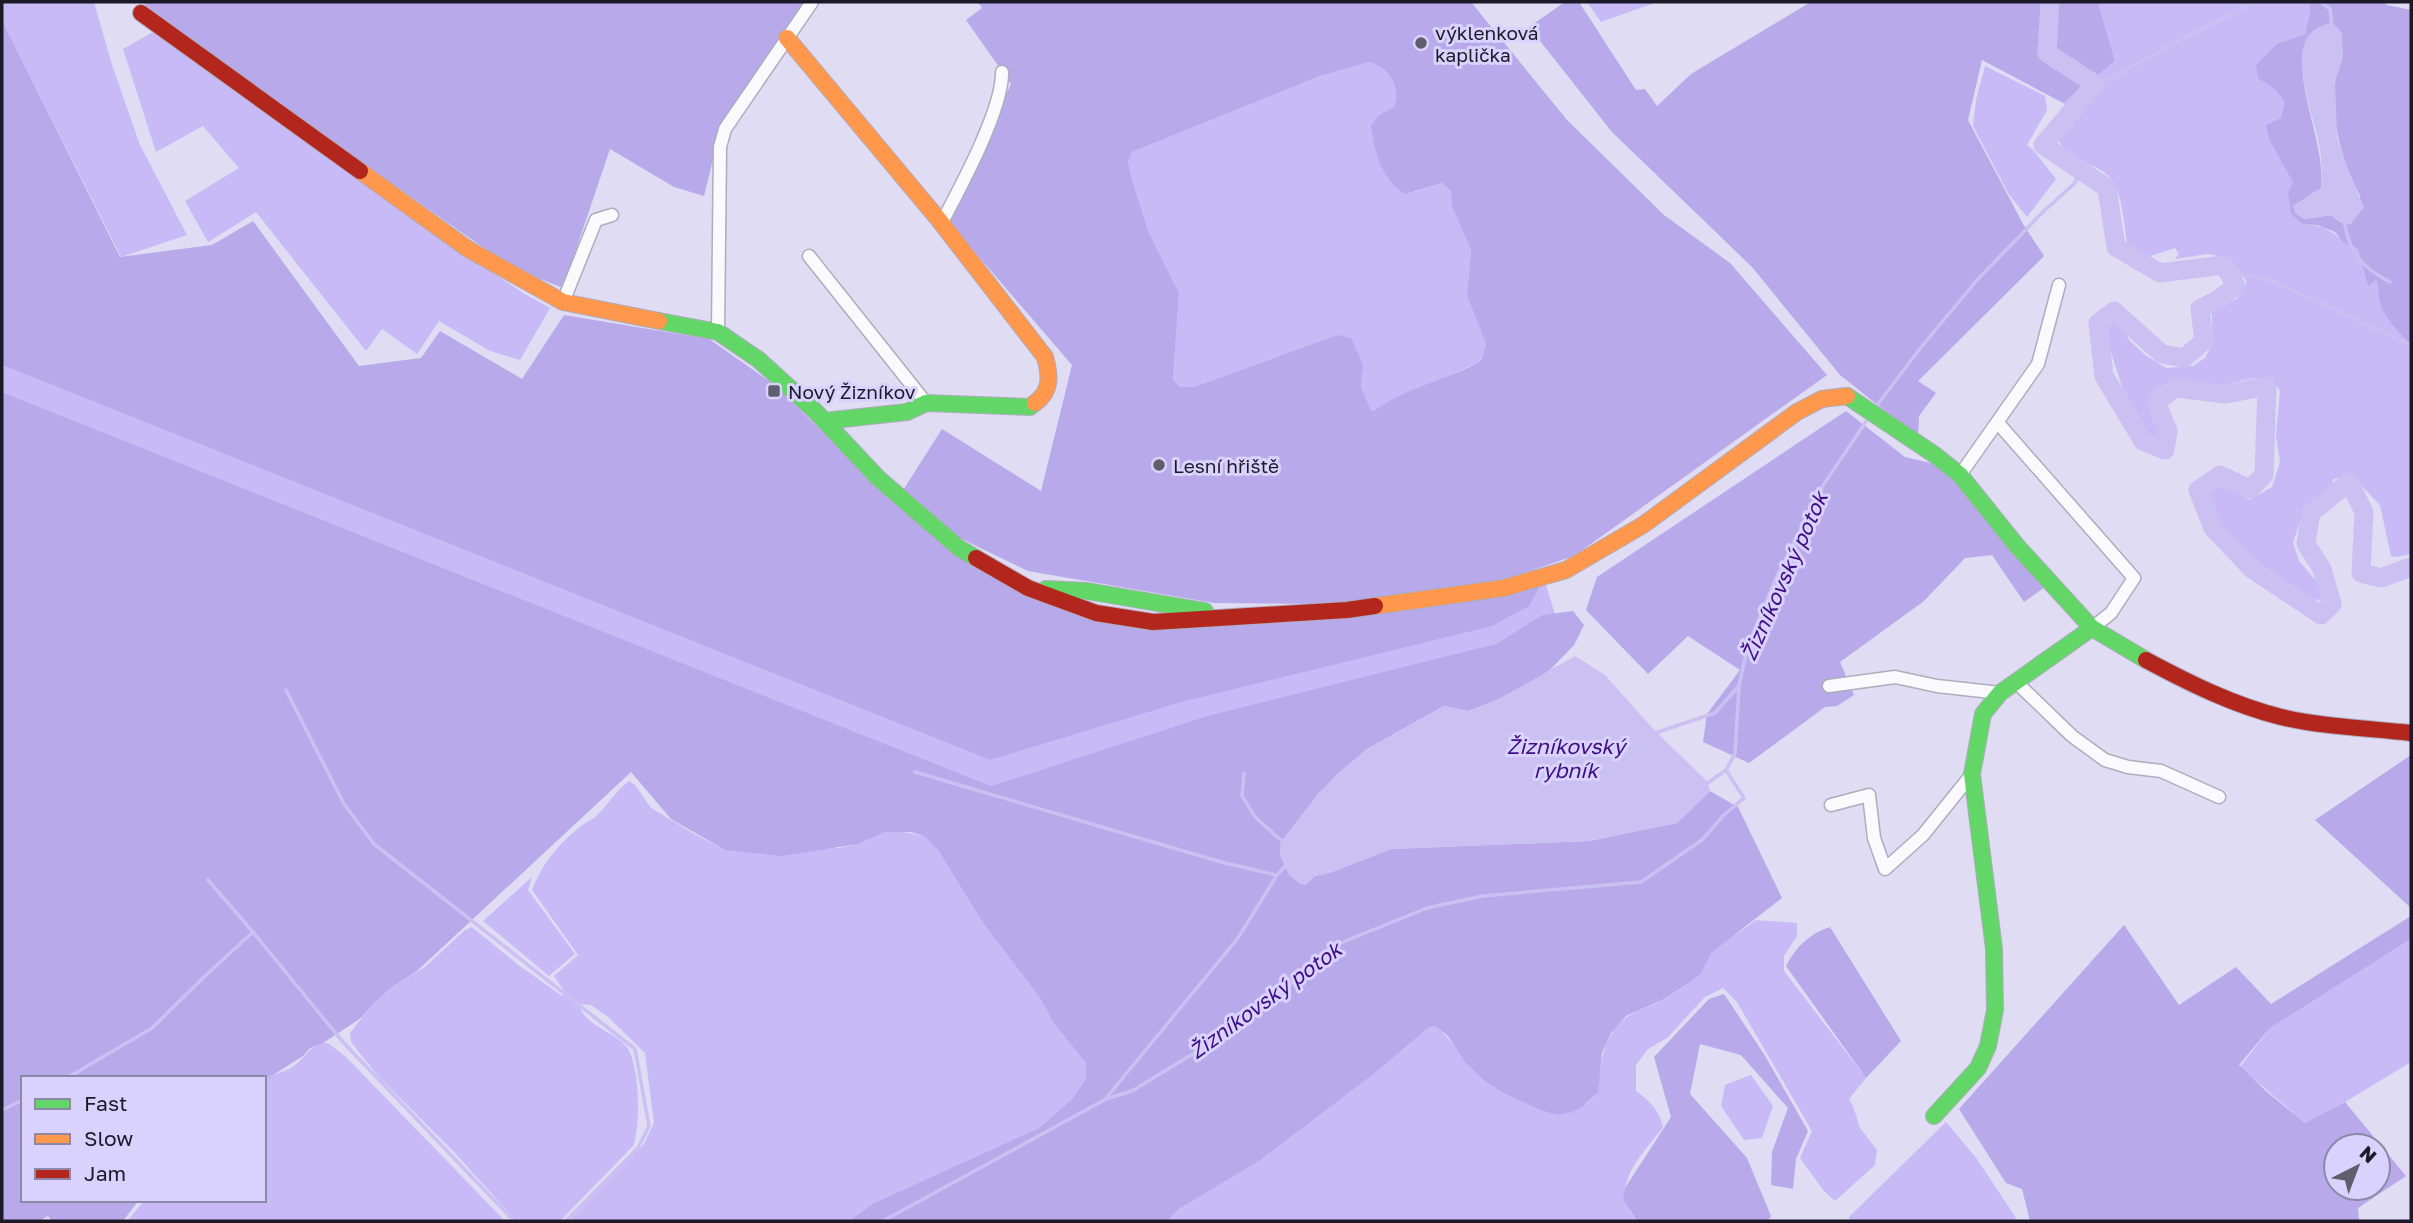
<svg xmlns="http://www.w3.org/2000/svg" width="2413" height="1223" viewBox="0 0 2413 1223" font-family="'Golos Text',sans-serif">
	<rect width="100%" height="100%" fill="#dfdcf3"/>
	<path fill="#c7baf7" d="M2,2H94L112,65L140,145L187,235L121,257L2,20Z
		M1587,2H1657L1601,22Z
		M2098,2H2309L2310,12L2305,34L2277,44L2305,93L2303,224C2334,226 2334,238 2358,249L2368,285L2376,279L2401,334L2411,345V554L2397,557L2391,556L2380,505L2353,477L2333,479V483L2304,511L2293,542L2299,561L2317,582L2324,602L2302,595L2227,541L2204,487L2208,483L2225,485L2249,500L2272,487L2280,462L2276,435L2280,391C2266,365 2231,387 2210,388C2182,390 2184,370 2154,391L2151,406L2163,439L2156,442L2131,414L2105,334L2111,318L2116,316L2130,341L2145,355L2166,368L2193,366L2205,358L2212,344V308L2237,299L2247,282L2230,259L2208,254L2175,259L2179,254L2175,248L2147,257L2128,249C2124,228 2124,199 2112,180C2101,163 2070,164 2057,138L2071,113L2077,110L2063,103L2115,61Z
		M153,32L385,199L523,293L550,308L520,360L490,351L439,321L417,354L382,329L366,351L256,212L208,242L185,201L239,168L203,126L156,152L123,49Z
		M1369,62C1390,69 1401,86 1394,107L1379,115L1414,192L1442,183L1451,191L1452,207L1471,250L1467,296L1486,344L1481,361L1374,411L1371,410L1361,387L1362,365L1337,335L1194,387H1180L1173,379L1179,293L1149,233L1132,180L1128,161L1132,152L1320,76Z
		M1985,66L2045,96L2047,110L2027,145L2034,151L2056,179L2027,217L2008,193L1973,126L1976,100Z
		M2,365L990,760L1541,584L1546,585L1555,614L1542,615L1496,644L1085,756L991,786L2,392Z
		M629,781L635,785L651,808L696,835L725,850L839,848L858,844L885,832L899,831L924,836L938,850L983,923L1038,995L1055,1025L1086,1063V1079L1073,1098L1039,1128L874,1203L849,1221H569L644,1144L654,1123L645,1053L607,1016L591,1005L579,1004C583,1025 613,1031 626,1046C640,1063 641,1126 633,1146L560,1221H516L455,1153L379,1077L351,1042L350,1033L374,1003L392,987L425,967L465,930L472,927L517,964L562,996L564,991L554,976L578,955L532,890C544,861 557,846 581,826C586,822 591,821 595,817C608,806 615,791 629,781Z
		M532,877L528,890L575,954L549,976L483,921Z
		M1756,920L1797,923V936L1784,956V971L1866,1078L1849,1099L1853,1106L1860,1128L1877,1150L1875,1165L1835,1201L1824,1191L1800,1158L1812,1131L1737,1002L1723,988L1705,997L1667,1038L1648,1049L1636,1065V1091C1650,1101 1659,1110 1663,1127C1642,1156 1607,1185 1637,1221H1167L1179,1209L1259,1161L1375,1073L1428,1028L1435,1026C1455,1041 1464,1064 1484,1079C1499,1092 1539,1106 1559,1115C1616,1103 1589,1069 1612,1033C1626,1011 1643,1011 1664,999C1675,992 1696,981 1702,970C1706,964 1707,956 1713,951C1725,940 1742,931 1756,920Z
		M2411,939V1062L2345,1102L2305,1123L2240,1067L2270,1028Z
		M321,1043H328L347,1058L505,1221H127L145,1200H264L263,1078C273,1074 286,1072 295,1065C306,1057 307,1049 321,1043Z
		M1751,1075L1773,1106L1762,1138L1744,1140L1721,1106L1725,1085Z
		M1946,1122L1977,1159L2016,1218L2013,1221H1851L1849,1217Z"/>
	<path fill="#b8a9ea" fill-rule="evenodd" d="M142,2H806L722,122L704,196L674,187L610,149L563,288L511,267L206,53Z
		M978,2H1471L1567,120L1664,215L1730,263L1827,375L1574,556L1501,581L1332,604L1214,603L1028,571L962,539L902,492L942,429L1041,491L1072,365L948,221L1011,84L966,20L982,8ZM1369,62C1390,69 1401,86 1394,107L1379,115L1371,126C1374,151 1382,180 1405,194L1442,183L1451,191L1452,207L1471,250L1467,296L1486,344L1481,361C1447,380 1405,388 1374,411L1371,410L1361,387L1363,365L1351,338L1337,335L1194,387H1180L1173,379L1179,293L1149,233L1132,180L1128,161L1132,152L1320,76Z
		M1565,2H1579L1636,90L1645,89L1657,106L1691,74L1811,2H2098L2115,61L2063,103L1982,60L1968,120L2023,224L2044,256L1918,381L1936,393L1919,416L1918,437L1840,375L1752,267L1612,132L1529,27Z
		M2309,2H2382L2387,5L2411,10V345C2399,332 2381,315 2379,297C2378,290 2379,286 2376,280L2368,286L2358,249L2343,242L2335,232L2317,225L2303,224L2291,214L2288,192L2293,182L2269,139L2266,125L2281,118L2285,102L2275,89L2258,78L2256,65L2277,44L2305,34L2310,12ZM2307,39L2343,56C2340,65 2336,74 2335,83C2331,122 2342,162 2360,196L2351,224L2341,223L2331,215L2305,219L2293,206L2321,188C2326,139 2290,81 2307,39Z
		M2,20L120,257L212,245L253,221L359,366L421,358L440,331L522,379L564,315L709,339L776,386L874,483L956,553L1153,625L1541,584L1529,606L1492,626L1181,702L990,760L2,365Z
		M2,392L991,786L1208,716L1496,644L1542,615L1573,611L1584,625L1574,645L1546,674L1497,700L1468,711L1444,706L1367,749L1319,793L1281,842L1280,855L1290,876H1315L1329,873L1391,849L1589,841L1677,823L1710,791L1738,807L1782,898L1711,953L1701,973L1692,981L1664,999L1626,1016L1611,1033L1602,1053L1598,1092L1582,1107L1572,1112L1559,1115L1543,1111L1504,1093L1485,1081L1465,1062L1448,1036L1435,1026L1428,1028L1375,1073L1259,1161L1179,1209L1167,1221H849L874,1203L1039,1128L1073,1098L1086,1079V1063L1055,1025L1038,995L983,923L938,850L924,836L911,832H885L858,844L782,856L725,850L671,819L631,772L417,971L392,987L374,1003L361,1018L323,1043L310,1048L303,1056L273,1075L263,1078H23V1200H139L123,1221H52L48,1216L39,1221H2Z
		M1846,411L1905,457L1947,467L2049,584L2024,602L1992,555L1965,558L1924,601L1840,662L1854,695L1837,706L1825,707L1749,763L1703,742L1707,714L1740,670L1688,636L1648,674L1586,610L1597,577Z
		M2411,755V908L2315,820Z
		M2411,916V939L2270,1028L2239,1065L2267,1092L2305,1123L2345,1102L2406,1176L2358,1208L2359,1221H2030L2022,1189L2006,1183L1959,1109L2124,925L2179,1005L2236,967L2271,1004ZM2336,1146H2378V1188H2336Z
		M1830,927L1901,1041L1866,1078L1786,966C1795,948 1810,933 1830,927Z
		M1724,994L1764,1054L1808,1131L1796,1159L1793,1189L1771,1185L1772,1152L1788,1108L1741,1055L1700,1044L1690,1094L1747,1158L1771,1216L1768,1221H1637L1623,1199L1625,1188L1671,1117L1654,1057L1709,999Z"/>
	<path fill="#cac1f2" d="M2333,23L2342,33L2343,57L2335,82L2337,137L2351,178L2364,207L2351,224L2341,223L2331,215L2304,219L2295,213L2293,206L2321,188C2323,170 2321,152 2317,135C2310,103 2279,30 2333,23Z
		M1575,656L1605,675L1656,732L1707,781L1710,791L1677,823L1589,841L1391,849L1329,873L1315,876L1306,885L1300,884L1290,876L1280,855L1281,842L1319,793L1338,773L1367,749L1444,706L1468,711L1497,700Z"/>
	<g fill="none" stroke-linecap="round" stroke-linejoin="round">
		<path stroke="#cac1f2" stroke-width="3.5" d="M2321,2L2330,9L2332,27
			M2095,84L2108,79L2253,2
			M2344,221C2350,254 2361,267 2390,282
			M2228,272L2270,280L2411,345
			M1875,408L1922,346L1977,280L2044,211L2074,184L2081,172
			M286,690L344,804L374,844L635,1049L649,1126L638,1148L566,1221
			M1652,734L1715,713L1738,687
			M915,772L1221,862L1276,875
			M1244,773L1242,796L1256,818L1283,842
			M1706,784L1726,770
			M208,880L253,932
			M67,1078L152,1028L205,976L253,932L342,1041L514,1221
			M1107,1097L1238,938L1277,875L1288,863
			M2,1110L23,1100
			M883,1221L1106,1099L1132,1091L1201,1049L1288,987L1301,972L1333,946L1427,908L1483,896L1641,882L1702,840L1724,815L1744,798L1726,770L1735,754L1739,686L1747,649L1776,578L1824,484L1869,417"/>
		<path stroke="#cac1f2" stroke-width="19" d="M2050,2L2047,53L2095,84L2043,145L2107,188L2116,247L2160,273L2224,265L2236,286L2219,299L2200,309L2204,341L2184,358L2162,354L2114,311L2098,323L2104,376L2143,441L2165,450L2168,431L2156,402L2175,388L2226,394L2267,386L2264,475L2250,489L2220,475L2198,490L2213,528L2252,569L2321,615L2332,604L2322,569L2306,544L2311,513L2349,482L2364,512L2361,573L2381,578L2411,567"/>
		<g stroke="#afacbe" stroke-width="15">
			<path id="street" d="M941,224C960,188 1003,109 1002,72
				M809,256L926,403
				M563,302L596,220L612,215
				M718,332L720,147L725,129L812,2
				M1998,423L2134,578L2111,613L2092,628
				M1960,475L2038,364L2059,285
				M2015,681L2072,736L2105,760L2128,767L2161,771L2219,797
				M1829,686L1895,677L1937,686L2000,693
				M1831,805L1869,795L1874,838L1885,869L1923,835L1972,774"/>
		</g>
		<g stroke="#afacbe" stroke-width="18">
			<path id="fast" d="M659,321L718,332L759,360L815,411L878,478L959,548L976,558
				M1847,396L1935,455L1960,475L2017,546L2092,628
				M824,421L907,412L926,403L1030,407L1035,403
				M1046,589L1087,591L1205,611
				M1934,1116L1978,1068L1988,1046L1995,1010L1994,949L1972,774L1983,714L2000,693L2092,628L2146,660"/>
		</g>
		<g stroke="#afacbe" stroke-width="18">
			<path id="slow" d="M787,38L939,220L1045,357C1050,375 1052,391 1035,403
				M360,171L468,249L563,302L659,321
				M1375,606L1504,588L1566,570L1643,525L1797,412L1822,399L1847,396"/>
		</g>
		<g stroke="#afacbe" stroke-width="18">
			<path id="jam" d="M141,13L360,171
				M976,558L1028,588L1096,613L1153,622L1347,610L1375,606
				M2146,660C2189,683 2233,705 2281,717C2323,727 2368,728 2411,733"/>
		</g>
		<use href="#street" stroke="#fafafd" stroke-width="12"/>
		<use href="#fast" stroke="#63d668" stroke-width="16"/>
		<use href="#slow" stroke="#ff974d" stroke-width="16"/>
		<use href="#jam" stroke="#b3261e" stroke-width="16"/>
	</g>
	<g fill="#605d6f" stroke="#d9d2fd" stroke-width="2.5">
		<circle cx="1421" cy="43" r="7"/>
		<rect x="767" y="384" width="14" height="14" rx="3.5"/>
		<circle cx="1159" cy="465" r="7"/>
	</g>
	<g text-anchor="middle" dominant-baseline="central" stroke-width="6" stroke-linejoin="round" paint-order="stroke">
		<g font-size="19" fill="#1c1928" stroke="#d9d2fd" text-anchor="start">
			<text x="1435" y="32">výklenková<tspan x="1435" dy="22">kaplička</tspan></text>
			<text x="788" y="391">Nový Žizníkov</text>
			<text x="1173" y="465">Lesní hřiště</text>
		</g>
		<g font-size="21" font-style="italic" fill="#3f0d84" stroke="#d9d2fd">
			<text transform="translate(1784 576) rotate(-66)">Žizníkovský potok</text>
			<text x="1566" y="746">Žizníkovský<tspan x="1566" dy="24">rybník</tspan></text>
			<text transform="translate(1265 1000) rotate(-36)">Žizníkovský potok</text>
		</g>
	</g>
	<rect width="2413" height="1223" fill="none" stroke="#1c1928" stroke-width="7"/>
	<rect x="21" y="1076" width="245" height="126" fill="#d9d2fd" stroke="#8d88a8" stroke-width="2"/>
	<rect x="35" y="1099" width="35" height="10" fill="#63d668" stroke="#8d88a8" stroke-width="2"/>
	<text x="84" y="1111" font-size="21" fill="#1c1928">Fast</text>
	<rect x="35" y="1134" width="35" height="10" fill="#ff974d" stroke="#8d88a8" stroke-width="2"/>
	<text x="84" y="1146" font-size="21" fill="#1c1928">Slow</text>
	<rect x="35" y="1169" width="35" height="10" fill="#b3261e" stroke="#8d88a8" stroke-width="2"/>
	<text x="84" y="1181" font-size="21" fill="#1c1928">Jam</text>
	<g transform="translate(2357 1167) rotate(42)"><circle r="33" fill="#d9d2fd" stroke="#8d88a8" stroke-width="2"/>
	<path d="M0-5L12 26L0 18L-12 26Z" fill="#605d6f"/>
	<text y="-10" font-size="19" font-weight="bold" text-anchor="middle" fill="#1c1928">N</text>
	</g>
</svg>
